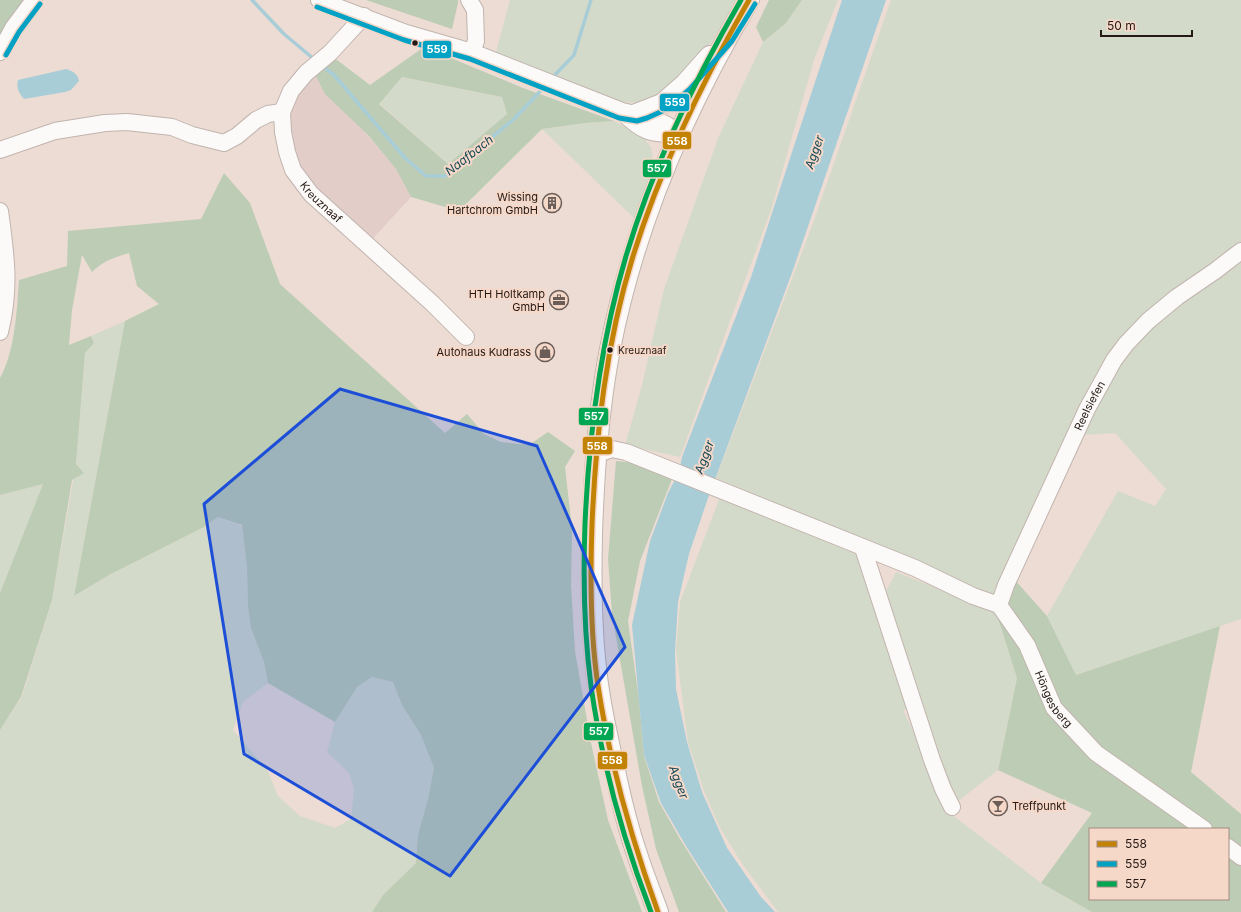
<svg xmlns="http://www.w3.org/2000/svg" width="1241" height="912" viewBox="0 0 1241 912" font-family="Inter,sans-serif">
	<rect width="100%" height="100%" fill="#ecdcd4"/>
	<path fill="#e2cdc9" d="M314,72L396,169L411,197L367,245L311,193L288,152L291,91Z"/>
	<path fill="#d4daca" d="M510,0H741L707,48L670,93L651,103L618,102L495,56Z
		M802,0H838L814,60L772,207L680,457L625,445L642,385L664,289L719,136L763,42L786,23Z
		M891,0H1241V619L1076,675L1047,616L1118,491L1155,506L1166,489L1115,433L1066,436L996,597L716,478L812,226Z
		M402,77L502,97L507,114L448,164L379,103Z
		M614,121L641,135L651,147L654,167L635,219L542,129L585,123Z
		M125,321L74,596L109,575L204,527L218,517L242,526L247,567L248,607L251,628L264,662L268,683L243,702L233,730L267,769L278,796L300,816L335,828L351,819L354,789L349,773L327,752L335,722L357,687L372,677L393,682L402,705L421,735L434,768L428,799L418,835L416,863L383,895L372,912H0V730L22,697L52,600L76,464L85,353L94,343L91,336Z
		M43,484L0,593V495Z
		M720,497L858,555L912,708L903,710L955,817L1041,883L1092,912H778L743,865L720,828L704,791L688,742L676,650L680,602Z
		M896,572L996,612L1017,678L998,770L956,803L884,595Z"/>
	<path fill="#bdccb4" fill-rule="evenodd" d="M0,0H24L7,22L0,35Z
		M366,0H458V3L452,29Z
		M769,0H802L786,23L763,42L756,27Z
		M424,47L523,88L614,121L585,123L542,129L459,211L411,197L396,169L368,135L325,94L314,72L333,57L370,85ZM402,77L502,97L507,114L448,164L379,104Z
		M224,173L250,203L280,284L445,433L467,414L484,434L501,442L529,445L548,432L575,451L565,467L572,529L571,585L575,651L591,743L608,820L642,912H372L383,895L416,863L418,835L428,799L434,768L421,735L402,705L393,682L372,677L357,687L335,722L268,683L264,662L251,628L248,607L247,567L242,525L218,517L204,527L109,575L74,596L125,321L159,304L137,286L129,253C115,257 103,261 92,272L82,255L72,310L69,345L91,336L94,343L85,353L76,464L84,473L72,480L52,600L21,697L0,730V593L43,484L0,495V378C15,352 17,309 19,280L67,266L68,231L201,219Z
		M616,461L636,463L672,479L640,561L628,621L639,699L644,756L659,802L680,839L726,912H679L656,849L642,786L612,614L608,559Z
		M1007,571L1047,616L1076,675L1220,626L1191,772L1241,814V912H1092L1041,883L1092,813L998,770L1017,678L996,612ZM1090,829H1228V899H1090Z"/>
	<path fill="#a8cdd7" d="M842,0H886L793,270L707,501L689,554L678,602L675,652L676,689L687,742L702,792L727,848L761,897L775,912H728L686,846L661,803L644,755L632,625L650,541L668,493L679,472L682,457L751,277Z
		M66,69C73,71 78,74 79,81L71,90L65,92L24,99C19,93 16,88 18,80Z"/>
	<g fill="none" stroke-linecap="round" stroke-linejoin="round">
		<path stroke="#a8cdd7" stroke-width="3.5" d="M252,0L284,34L315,60
			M321,65L334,75L405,158L426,176H445L514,119L545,86
			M552,78L574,55L591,0"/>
		<g stroke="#c1b4ae" stroke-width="18">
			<g id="minor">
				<path d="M319,0L406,33L472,52L622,111L653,118L667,125L679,134"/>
				<path d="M469,0L475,10L476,41L472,52"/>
				<path id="s1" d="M364,16L330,53L306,73L291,91L282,112L283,132L287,152L293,170L311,194L433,304L466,337"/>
				<path d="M0,52L13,28L34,0"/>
				<path d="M622,112C642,132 651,135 679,134"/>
				<path d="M0,150L55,131L105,123L127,122L172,127L192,135L224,143L237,136L256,120L268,114L282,112"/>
				<path d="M0,211C6,255 11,288 0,332"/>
				<path id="s2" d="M595,455L612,449L626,452L915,568L973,596L999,605L1027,645L1054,708L1096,753L1204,829"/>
				<path d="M863,548L932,760L943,789L952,807"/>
				<path id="s3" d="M999,605L1006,585L1087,409L1114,360L1126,344L1148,321L1177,297L1215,271L1241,251"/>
				<path d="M1228,847L1241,857"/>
			</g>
		</g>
		<g stroke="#c1b4ae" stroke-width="22">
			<path id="major" d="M636,114L662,104L685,84L710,56
				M658,912C651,893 643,873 637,854C627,825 620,795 614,766C606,730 598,694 595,658C591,617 591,575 592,534C594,472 598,410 610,349C634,226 685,107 749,0"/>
		</g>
		<use href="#minor" stroke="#fcfaf9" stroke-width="16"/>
		<use href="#major" stroke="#fcfaf9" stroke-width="20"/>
		<g stroke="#f6d8c9" stroke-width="8">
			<path id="bus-1" d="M658,912C631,838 610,764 598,686C590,633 590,578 592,524C596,433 606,343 633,256C661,166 702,82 749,0"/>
		</g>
		<g stroke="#f6d8c9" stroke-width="8">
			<path id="bus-2" d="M317,7L404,40L470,59L619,118L637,121L647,118L667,109L690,89L732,41L755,4
				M6,55L19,32L40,4"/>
		</g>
		<g stroke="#f6d8c9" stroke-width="8">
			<path id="bus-3" d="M651,912C623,839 602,764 591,686C584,633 583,578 585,524C589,433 600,344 626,256C653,166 694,81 741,0"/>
		</g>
		<use href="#bus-1" stroke="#c28305" stroke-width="5"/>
		<use href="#bus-2" stroke="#02a2c5" stroke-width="5"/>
		<use href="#bus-3" stroke="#00a651" stroke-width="5"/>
	</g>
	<path fill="#1d4ed8" fill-opacity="0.2" stroke="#1d4ed8" stroke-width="3" stroke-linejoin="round" d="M340,389L537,446L625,647L450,876L244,754L204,504Z"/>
	<defs>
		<g id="building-ring" transform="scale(1)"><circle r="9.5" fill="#f6d8c9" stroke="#6a5d57" stroke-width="1.5"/><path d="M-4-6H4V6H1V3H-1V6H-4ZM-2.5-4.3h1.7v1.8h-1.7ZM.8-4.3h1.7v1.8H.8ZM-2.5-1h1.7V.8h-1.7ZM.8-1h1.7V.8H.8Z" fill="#6a5d57"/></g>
		<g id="office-ring" transform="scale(1)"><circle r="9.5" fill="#f6d8c9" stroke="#6a5d57" stroke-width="1.5"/><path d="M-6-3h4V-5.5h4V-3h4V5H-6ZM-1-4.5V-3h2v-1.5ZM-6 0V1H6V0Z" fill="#6a5d57"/></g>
		<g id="shop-ring" transform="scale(1)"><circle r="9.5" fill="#f6d8c9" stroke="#6a5d57" stroke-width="1.5"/><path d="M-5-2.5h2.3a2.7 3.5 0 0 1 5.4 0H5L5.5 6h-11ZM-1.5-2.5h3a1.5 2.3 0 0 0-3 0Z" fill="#6a5d57"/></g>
		<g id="bar-ring" transform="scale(1)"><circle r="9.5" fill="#f6d8c9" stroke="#6a5d57" stroke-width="1.5"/><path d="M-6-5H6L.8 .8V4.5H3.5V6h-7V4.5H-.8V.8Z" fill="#6a5d57"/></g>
	</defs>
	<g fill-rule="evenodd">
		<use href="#building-ring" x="552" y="203"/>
		<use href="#office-ring" x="559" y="300"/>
		<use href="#shop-ring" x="545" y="352"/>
		<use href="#bar-ring" x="998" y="806"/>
	</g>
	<g fill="#241914" stroke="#f6d8c9" stroke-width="1.5">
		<circle cx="415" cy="43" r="3.5"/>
		<circle cx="610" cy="350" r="3.5"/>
	</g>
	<g text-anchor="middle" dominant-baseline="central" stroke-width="4" stroke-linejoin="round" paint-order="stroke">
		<g font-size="10" fill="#241914" stroke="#f6d8c9" text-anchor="start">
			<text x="618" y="350">Kreuznaaf</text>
		</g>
		<g font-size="11" fill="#241914" stroke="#f6d8c9" text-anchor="end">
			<text x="538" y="197">Wissing<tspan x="538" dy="13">Hartchrom GmbH</tspan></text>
			<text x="545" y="294">HTH Holtkamp<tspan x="545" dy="13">GmbH</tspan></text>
			<text x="531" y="352">Autohaus Kudrass</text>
			<text x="1012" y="806" text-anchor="start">Treffpunkt</text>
		</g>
		<g font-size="11" fill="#241914" stroke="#f6d8c9">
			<text stroke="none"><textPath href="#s1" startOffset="230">Kreuznaaf</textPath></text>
			<text stroke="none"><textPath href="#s3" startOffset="219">Reelsiefen</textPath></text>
			<text stroke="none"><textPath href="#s2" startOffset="545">Höngesberg</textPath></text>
		</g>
		<g font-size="12" font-style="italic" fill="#114653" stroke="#f6d8c9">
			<text transform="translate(814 152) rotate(-71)">Agger</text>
			<text transform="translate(469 155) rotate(-38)">Naafbach</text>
			<text transform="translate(704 457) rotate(-70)">Agger</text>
			<text transform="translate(679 782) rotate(69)">Agger</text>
		</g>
	</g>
	<g stroke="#f6d8c9" stroke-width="1.5">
		<rect x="422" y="40" width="30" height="19" rx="4" fill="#02a2c5"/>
		<rect x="659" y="93" width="31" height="19" rx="4" fill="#02a2c5"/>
		<rect x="662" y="131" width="30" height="19" rx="4" fill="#c28305"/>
		<rect x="642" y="159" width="30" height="19" rx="4" fill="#00a651"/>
		<rect x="578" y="407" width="31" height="19" rx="4" fill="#00a651"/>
		<rect x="582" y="436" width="31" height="19" rx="4" fill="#c28305"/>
		<rect x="583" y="722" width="31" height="19" rx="4" fill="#00a651"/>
		<rect x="597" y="751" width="31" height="19" rx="4" fill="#c28305"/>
	</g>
	<g font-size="11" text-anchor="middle" font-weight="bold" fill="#fff">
		<text x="437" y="53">559</text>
		<text x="675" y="106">559</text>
		<text x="677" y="145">558</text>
		<text x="657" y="172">557</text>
		<text x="594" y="420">557</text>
		<text x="597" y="450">558</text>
		<text x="599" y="735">557</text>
		<text x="612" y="764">558</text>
	</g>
	<rect x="1089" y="828" width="140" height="72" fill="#f6d8c9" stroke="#a28c81"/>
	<rect x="1097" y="841" width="20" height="6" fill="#c28305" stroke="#a28c81"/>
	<text x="1125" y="848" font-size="12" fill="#241914">558</text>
	<rect x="1097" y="861" width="20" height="6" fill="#02a2c5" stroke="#a28c81"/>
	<text x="1125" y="868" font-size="12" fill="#241914">559</text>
	<rect x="1097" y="881" width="20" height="6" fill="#00a651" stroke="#a28c81"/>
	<text x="1125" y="888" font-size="12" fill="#241914">557</text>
	<path d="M1101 30v6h91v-6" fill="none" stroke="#241914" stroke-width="2"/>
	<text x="1107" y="30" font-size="12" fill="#241914" stroke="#f6d8c9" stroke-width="3" paint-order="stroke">50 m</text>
</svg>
